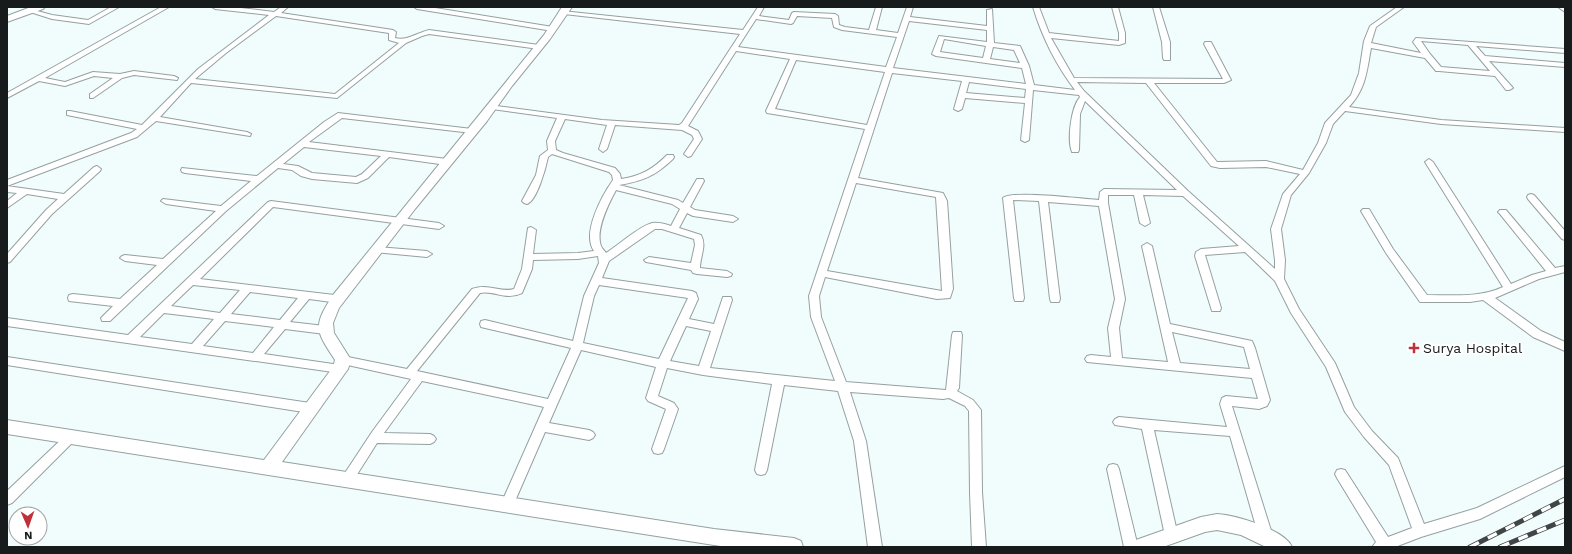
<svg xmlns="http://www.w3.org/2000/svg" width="1572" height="554" viewBox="0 0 1572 554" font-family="'Work Sans',sans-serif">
	<rect width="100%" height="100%" fill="#f1fcfd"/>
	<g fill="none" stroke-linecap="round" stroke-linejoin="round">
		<g stroke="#95a0a0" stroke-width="2">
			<path id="street" d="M111,7H119L89,24L52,19L27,11L30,9L52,15L88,20Z
				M161,7H169L45,78L65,82L93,72L120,74L134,71L174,76L178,78L177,80L134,75L122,78L93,98H90V94L113,78L94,76L65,86L39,81L7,98V93Z
				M212,7H232L274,12L281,7H288L281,13L393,30L396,32L395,38C407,41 417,33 429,30L539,45L543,47L539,49L429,34L422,36L406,43L337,98L191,83L160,117L247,132L251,134L250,136L156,121L137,137L7,186V180L131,133L137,129L67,115V111H70L142,125L198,69L269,15L215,9ZM276,16L389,33V40L399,43L335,94L195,79L226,53Z
				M414,7H429L553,27L556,29L553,31L417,9Z
				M758,7H764L759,16L789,20L792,13L794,12L835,14L838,16L839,25L845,27L869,30L876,7H882L876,30L898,33L907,7H913L910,17L987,26V10L992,9L994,43L1020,46L1029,66L1034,85L1075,90C1056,65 1042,37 1033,7H1039L1049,33L1119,41V33L1112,7H1118L1125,33V43L1119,45L1051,38L1074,78L1223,79L1204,44L1205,42H1211L1231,80L1224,83H1154L1217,162L1266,161L1303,170L1318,143L1325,123L1351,95L1359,73L1364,41L1370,26L1397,7H1404L1376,27L1371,43L1421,53L1413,42L1416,38L1565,49V53L1476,46L1485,56L1565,63V67L1489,61L1513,88L1509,90H1506L1495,76L1439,71H1436L1425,58L1371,48C1367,70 1366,89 1349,107L1441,120L1565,128V132L1441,124L1345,111L1333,124L1326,143L1309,173L1291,195L1281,229L1285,260L1284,279L1299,309L1335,363L1354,407L1372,431L1398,458L1424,524L1477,508L1565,466V477L1480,519L1421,537L1395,547H1372L1376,542L1337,478L1335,474L1337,470L1341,469L1345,470L1388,537L1412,528L1389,465L1364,437L1345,412L1326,367L1291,313L1275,281L1245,252L1205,255L1221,308L1220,311H1212L1195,256L1196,252L1201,249L1239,246L1183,196L1143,195L1150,223L1145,226L1140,223L1134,195H1108V203L1125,299L1119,328L1122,358L1168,362L1142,246L1147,243L1152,246L1170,324L1252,341L1255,348L1270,400L1267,406L1259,409L1232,406L1273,537L1271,541L1266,543L1261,541L1259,537L1230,436L1154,430L1178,536L1176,540L1171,542L1166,540L1142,429L1115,425L1113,422L1115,419L1119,417L1227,427L1220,404L1222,398L1226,396L1258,399L1252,378L1087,362L1085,359L1087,356L1091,355L1111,357L1108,328L1115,299L1099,206L1048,202L1060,299L1059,302H1051L1050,299L1039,201L1013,200L1024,298L1023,301H1015L1014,298L1003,198C1011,190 1084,199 1099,200L1100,192L1104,189L1177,190L1085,101L1080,114L1079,150L1078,152H1072C1067,140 1071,107 1080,97L1079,95L1033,90L1029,140L1025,142L1021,140L1025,103L965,98L962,109L958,111L954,109L962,81L892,73L858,178L943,193L947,201L953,289L950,298L937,299L825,277L819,296L821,317L846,382L946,390L952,335L953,332H961L962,335L959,388L957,391L973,400L981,410L982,492L986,547H972L970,492L969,411L965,406L949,398L943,399L850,392L866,441L882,547H868L854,441L838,391L784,385L767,470L765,474L761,475L757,474L755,470L772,384L703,375L667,368L658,396L674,403L678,409L664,449L662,453L658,454L654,453L652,449L666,409L648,401L646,398L656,367L581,350L549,423L589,430L593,432L595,435L593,438L589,440L545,432L512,508L507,510L502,508L501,504L544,407L422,381L384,433L430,434L434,436L436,439L434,442L430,444L377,443L351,484L347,485L343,484L341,480L343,476L372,432L411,379L343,364L339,363L337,360L339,357L343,356L407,369L472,289C489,283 500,293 514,289L522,269L528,228L531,227L536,230L533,254L578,253L594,251C581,233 603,194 613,180L612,175L609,172L552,154L548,157C546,167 537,201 527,204L524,203L522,201L536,175L540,156L548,150L547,141L557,118L492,109H489V105L602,120L679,125L682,123L740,34L564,14L561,12L562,11L743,30ZM797,16L832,18L834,27L842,30L897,37L886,67L738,47L756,19L791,24L793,23ZM909,21L987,30V42L939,36L932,54L936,56L1022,68L1026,84L893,68ZM944,39L986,46L983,58L940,52ZM1421,41L1468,45L1490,71L1441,67L1430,54ZM993,47L1014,50L1020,63L990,59ZM736,51L790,59L766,111L767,113L865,129L809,296L811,317L835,381L710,368L732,300L731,297H723L714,324L689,319L698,299L696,293L692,291L602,278L609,261L655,229H662L694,239L695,245L691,263L649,257L644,260L646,262L691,270L693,273L697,274L727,277L731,276L732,274L727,271L700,268C700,256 707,246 701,235L679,228L687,213L693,216L733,222L738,219L733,216L695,210L690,207L704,181L703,179H697L683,203L678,200L619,185C643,181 655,176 673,159L674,157L673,155H667C653,169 641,176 621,179L620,174L615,168L563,153L556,150L555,141L565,119L607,125L599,149L603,152L607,149L615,125L682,130L692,135L694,139L684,154L688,157L691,156L702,139L698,131L688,126ZM796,60L885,72L867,125L775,109ZM969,82L1026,89L1025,98L966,93ZM1077,82L1146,83L1211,166L1220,168L1266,167L1300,174L1283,194L1271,229L1275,260V269L1188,191L1084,91ZM856,183L936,197L942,291L827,271ZM616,190L672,204L680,209L671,226C665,224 659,222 652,223C638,227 619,245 606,253C605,251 602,249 601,246C595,230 609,203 616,190ZM598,256L599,263L584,296L573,341L485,320L481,321L480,324L481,327L485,328L571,348L548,399L417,371L480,293C495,290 505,301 522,293L532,269L533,260L578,259ZM599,285L688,298L659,359L583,343L594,296ZM686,326L711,331L699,366L670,361ZM1172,332L1244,347L1250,369L1180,363Z
				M1153,7H1159L1170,42V60H1164L1163,58L1162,42Z
				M1558,7H1565V12Z
				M338,113L472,129L476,131L472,133L342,118L309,142L447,159L451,162L447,165L389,157L368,178L357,183L312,179L301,176L292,170L278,168L226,211L110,321H102L101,318L113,306L69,301L68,298L69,295L73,294L120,299L157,265L125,261L120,258L122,256L125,255L163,259L216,211L166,204L161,201L163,199L221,206L251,181L185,173L182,172L181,170L182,168L257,176L324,122ZM304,147L381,156L362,174L356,177L312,173L298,166L283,164Z
				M1429,159L1433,162L1511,284L1532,275L1546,271L1500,214L1498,212L1500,210H1506L1555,268L1565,266V272L1539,279L1495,298L1541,331L1565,342V351L1533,337L1483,300L1470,302H1420L1386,253L1361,211L1363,209H1369L1393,249L1427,295C1452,295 1480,298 1503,287L1425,162Z
				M97,166L101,169L100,171L52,214L10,262L7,263V254L46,210L58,199L27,194L7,208V201L17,193L7,192V186L64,194L94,167Z
				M1531,194L1534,195L1565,231V240L1562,239L1528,199L1527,197L1528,195Z
				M271,201L439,223L444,226L439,229L273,207L200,279L343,296L344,299L343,302L339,303L309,299L290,322L325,326L329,327L330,330L329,333L325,334L285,329L264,354L340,365L344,366L346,369L344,372L340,373L7,326V318L128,335L268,202ZM193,285L240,290L220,313L171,306ZM250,292L298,298L280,320L231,314ZM164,313L214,319L192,344L140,337ZM225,321L274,327L253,353L203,346Z
				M377,247L427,251L432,254L427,257L374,252L372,250L374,248Z
				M7,357L310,403L314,405L316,408L314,411L310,413L7,365Z
				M71,432L75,434L77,437L75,440L12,503L7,505V491L67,434Z
				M1113,464L1117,465L1119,469L1138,547H1124L1107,469L1109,465Z"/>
		</g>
		<g stroke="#95a0a0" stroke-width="2">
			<path id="secondary" d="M31,7H45L43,9L7,22V16Z
				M562,7H572L550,39L512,86L487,121L415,209L339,308L333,323L334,333L351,360L348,369L282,462L714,529L794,538L801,541L803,547H727L714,545L7,434V420L264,460L333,367L335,360C315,330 313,326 333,295L544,35Z
				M1217,514C1236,515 1285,530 1292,547H1266L1241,535L1217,530L1205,532L1163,547H1131L1133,541L1201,517Z"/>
		</g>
		<use href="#street" fill="#fff" fill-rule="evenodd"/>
		<use href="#secondary" fill="#fff" fill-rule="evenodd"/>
		<g stroke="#404545" stroke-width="5">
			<path id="rail" d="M1470,547L1565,499
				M1500,547L1565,520"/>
		</g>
		<use href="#rail" stroke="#fff" stroke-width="3.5" stroke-dasharray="10" stroke-linecap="butt"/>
	</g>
	<path fill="#c0303a" stroke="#fff" stroke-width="1.5" d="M1412 342h4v4h4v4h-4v4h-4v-4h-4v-4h4z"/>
	<g text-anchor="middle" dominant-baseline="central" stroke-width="4" stroke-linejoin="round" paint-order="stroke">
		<g font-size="14" fill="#171b1b" stroke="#fff" text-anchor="start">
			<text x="1423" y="348">Surya Hospital</text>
		</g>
	</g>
	<rect width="1572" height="554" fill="none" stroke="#171b1b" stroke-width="16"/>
	<g transform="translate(28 526) rotate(178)"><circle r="19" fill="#ffffff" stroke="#a2a4a4"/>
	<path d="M0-3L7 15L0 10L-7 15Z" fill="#c0303a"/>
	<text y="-6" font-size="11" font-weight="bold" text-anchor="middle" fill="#171b1b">N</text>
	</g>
</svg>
